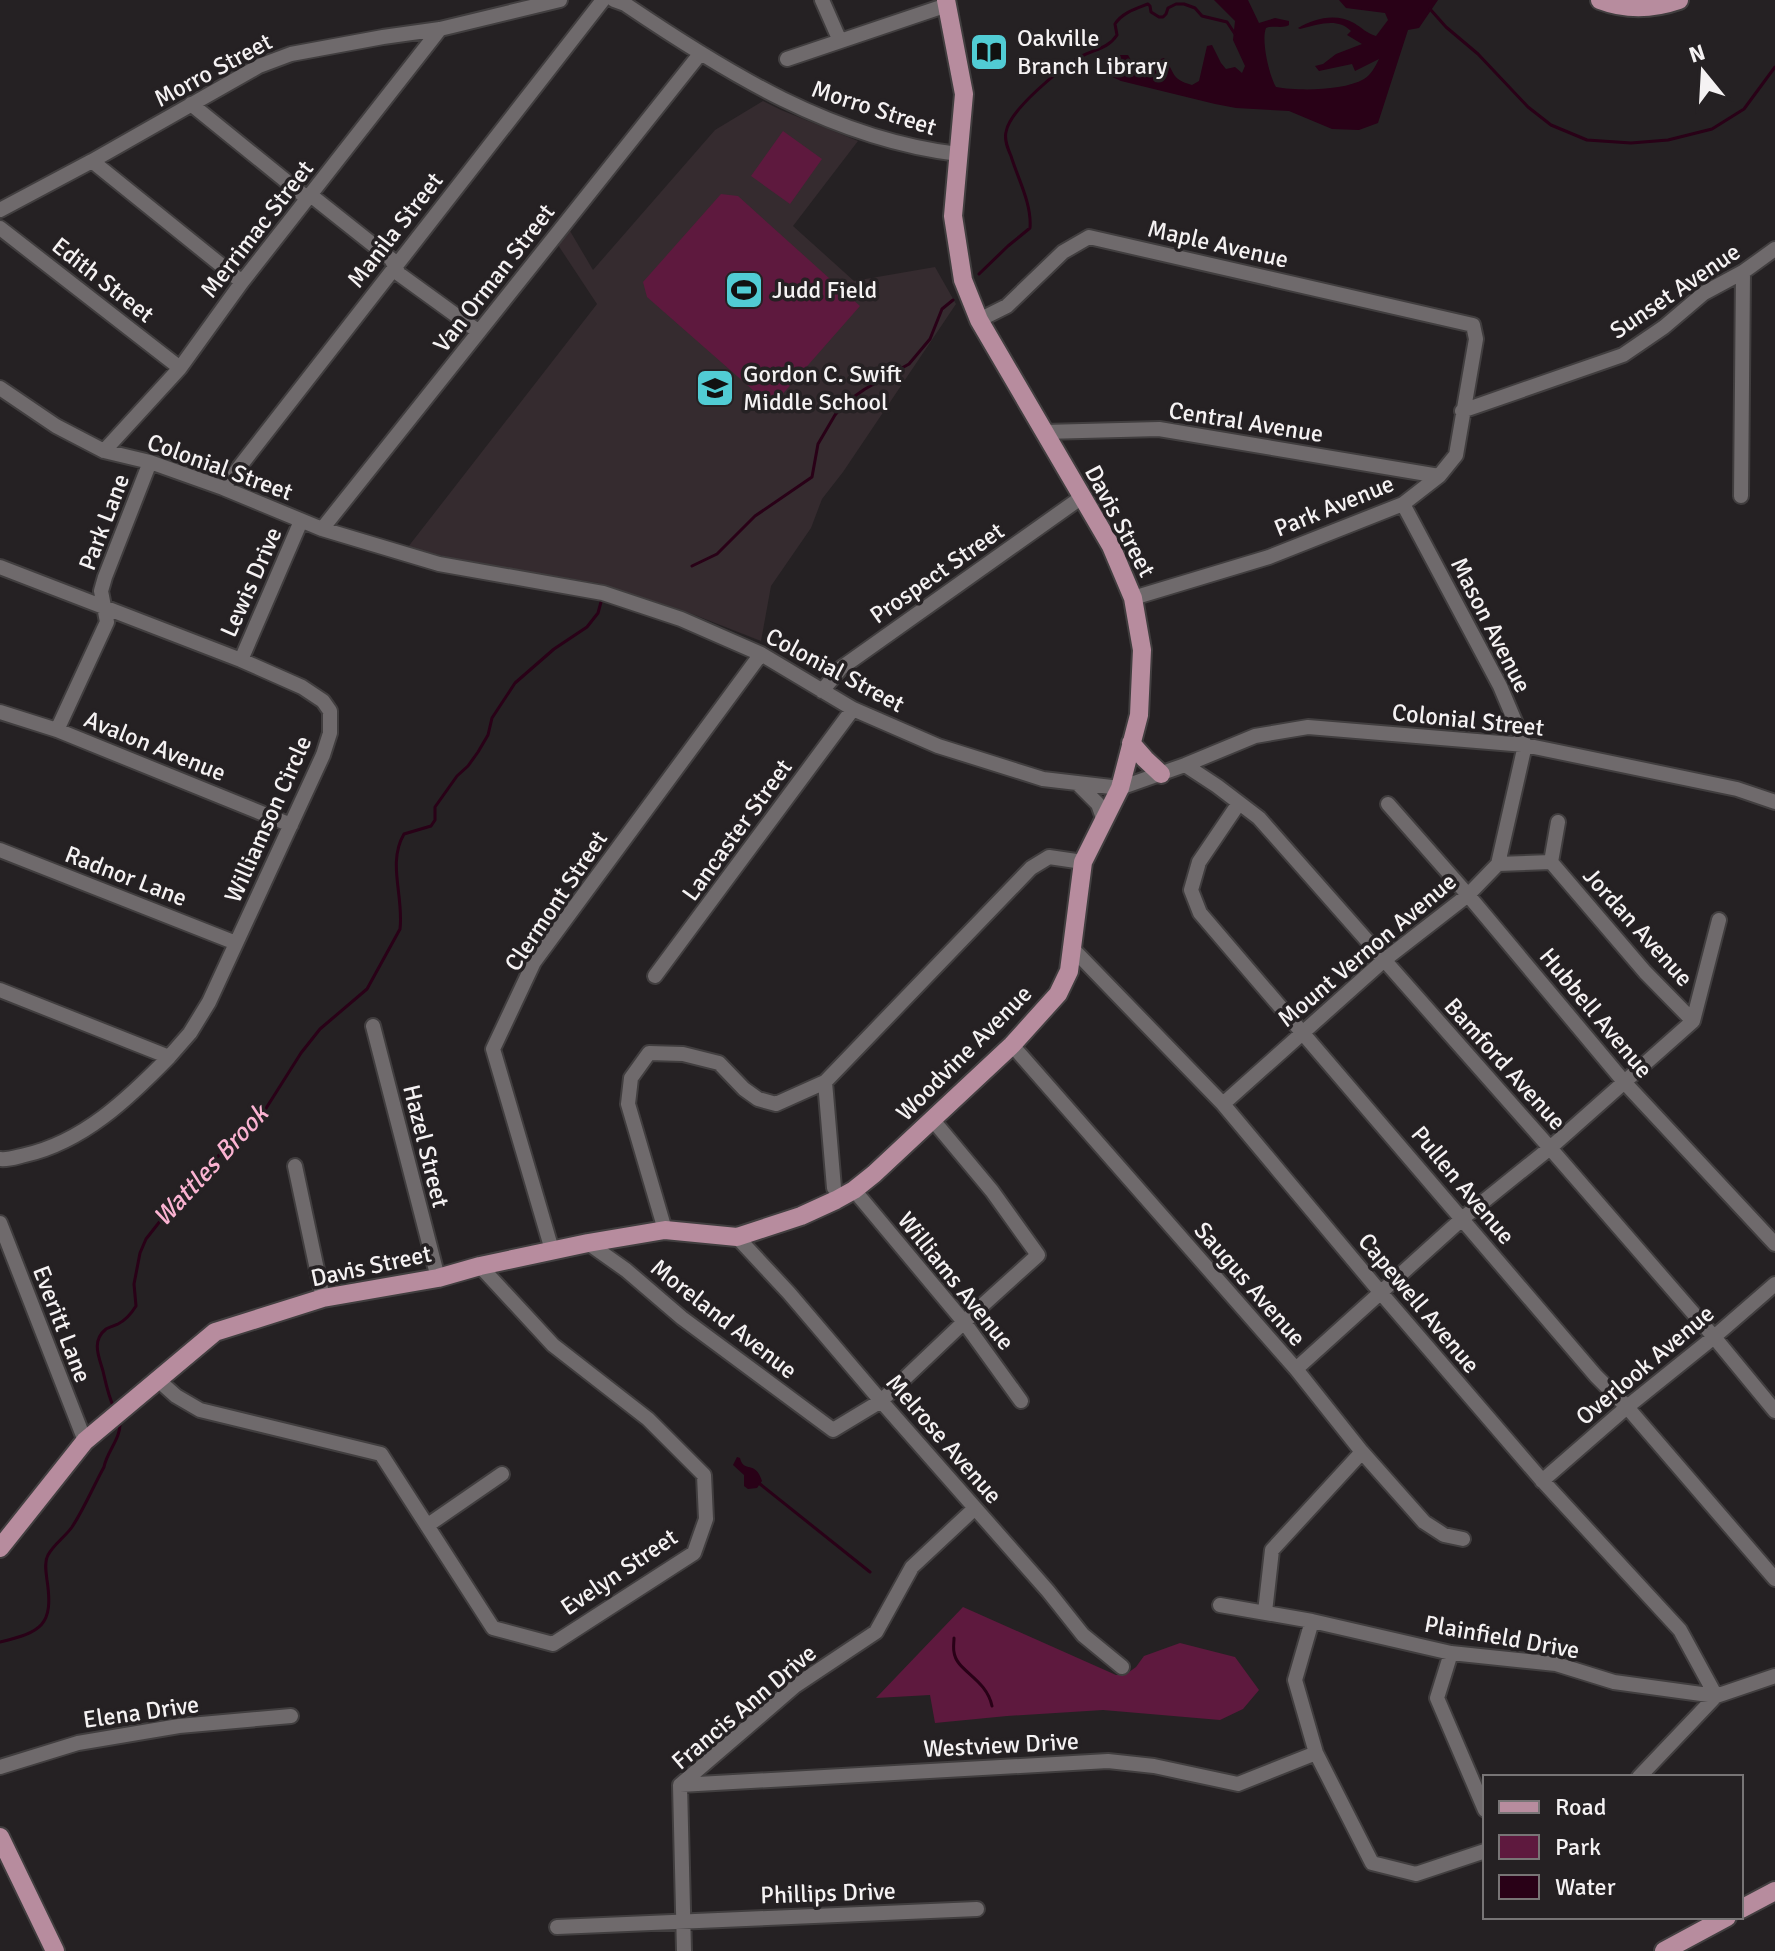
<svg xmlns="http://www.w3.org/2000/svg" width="1775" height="1951" viewBox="0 0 1775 1951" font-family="Signika,sans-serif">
	<rect width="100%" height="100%" fill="#252123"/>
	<path fill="#352b2f" d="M763,101L781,110L858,141L793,226L854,281L935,267L956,304L843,472L822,499L811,528L771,586L761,641L682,610L598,583L458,560L408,547L597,304L558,245L570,231L593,270L715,130Z"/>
	<path fill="#5e193e" d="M783,131L822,159L790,204L751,176Z
		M721,194L738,196L860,306L780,397L762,398L647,297L643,282Z
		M963,1607L1116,1675H1125L1136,1667L1144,1656L1180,1643L1235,1657L1259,1690L1243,1709L1220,1720L1103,1710L1007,1716L935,1723L930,1695L876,1698Z"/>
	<path fill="#290117" d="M1214,0H1248L1259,23L1275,18L1289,21V25C1283,29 1273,25 1266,28C1261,40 1269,75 1276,87C1298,91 1343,91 1364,79C1371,75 1375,67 1379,59L1355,71L1352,64L1319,71L1315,66L1323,64L1336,54L1362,44L1347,35L1351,31C1337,17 1318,25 1300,29L1298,28C1315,18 1336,13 1354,23C1362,28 1368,34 1376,36L1388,20L1385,13L1346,8L1339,0H1438L1419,28L1408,30L1378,123L1359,130L1332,129L1289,111L1236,108L1215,104L1121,81L1106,74L1112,58L1119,55H1128L1132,62L1142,65L1164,58C1176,73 1170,79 1192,85L1199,81L1207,46L1212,45L1221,63L1226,69L1235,67L1242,73L1245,66L1233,40L1235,21Z
		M737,1457L740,1458C744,1474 755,1459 762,1481L757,1488L748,1489L744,1486V1475L733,1465Z"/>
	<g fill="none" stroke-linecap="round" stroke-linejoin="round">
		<path stroke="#290117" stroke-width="3" d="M1430,9L1446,27L1478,54L1528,107L1551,125L1587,140L1631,143L1668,140L1712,129L1744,109L1775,67
			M979,274L1008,246L1030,228C1032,204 1018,179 1011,156C1008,149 1004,140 1006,132C1010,109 1061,68 1080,57C1094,49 1108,49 1117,35L1115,24C1122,13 1135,9 1148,4L1150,6L1151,12L1159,17H1163L1166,14L1168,8L1176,4H1184L1195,8L1202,16L1227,22L1235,34
			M692,566L717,554L755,516L812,477L818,444L835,415L845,403L865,389L909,364L930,339L942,309L953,300
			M114,1408C108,1395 106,1384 103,1371C99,1357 91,1341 106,1329C107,1328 116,1325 118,1324C126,1320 131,1314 136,1306L134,1284L140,1253L146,1239L183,1192L216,1158L258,1121L301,1053L320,1029L367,989L400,929C404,896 387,863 404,834L431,826L435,820V807L457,776L468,766L478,752L488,735L492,718L515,683L554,649L587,627L598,613L601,602
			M760,1484L870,1572
			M954,1638C954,1643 953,1647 954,1652C956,1671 986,1678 992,1706
			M0,1642C41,1632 54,1626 47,1580C46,1572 44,1562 48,1555C54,1544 65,1537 72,1527C84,1509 93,1487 104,1467C107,1451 121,1439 120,1422"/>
		<g stroke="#413e3f" stroke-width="18">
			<path id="minor" d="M614,0L625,4C727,73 833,139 958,154
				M822,0L840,41
				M787,59L947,5
				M191,104L302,194L313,197L391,259L399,274L479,332
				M92,161L242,282
				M0,210L92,161L259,66L291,54L383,37L440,29L560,0
				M0,228L180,368
				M979,320L1007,306L1063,252L1089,237L1473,325L1476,339L1456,455L1439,476L1403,504L1269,557L1133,598
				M0,388L56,426L104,451L150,462L223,488L322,529L439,564L603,593L681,619L761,654L853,709L938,746L1043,779L1120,788L1185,765L1255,736L1308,727L1525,745L1737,789L1775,802
				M1462,411L1623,355L1664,327L1704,293L1743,272L1775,249
				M1044,432L1159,429L1439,476
				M104,451L180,368L242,282L440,29
				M223,488L603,0
				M1741,496L1743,272
				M1403,504L1500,686L1525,745L1498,864
				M322,529L700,54
				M0,567L241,660L302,687L323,701L330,711V733L323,755L209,1002L190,1033L169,1057L0,990
				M241,660L301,521
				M822,691L841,668L1082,497
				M0,712L57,730L291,825
				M57,730L107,622L101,591L105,577L150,462
				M1185,765L1217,786L1259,818L1550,1148L1714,1337L1775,1411
				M1077,783L1098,804L1104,821
				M1239,803L1199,862L1191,890L1200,913L1596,1376L1627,1407L1775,1579
				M1388,804L1468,895L1625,1083L1775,1244
				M0,850L236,943
				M1551,862L1645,972L1693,1021
				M1551,862L1558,822
				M1073,949L1223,1104L1381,1293L1540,1478L1680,1630L1716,1696L1639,1777
				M655,976L853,709
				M1693,1021L1719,920
				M373,1026L438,1278
				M1012,1045L1296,1369L1362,1452L1424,1522L1444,1535L1463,1539
				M825,1082L834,1188
				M1223,1104L1383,961L1468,895L1498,864L1551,862
				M0,1159C9,1160 16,1157 25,1155C83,1142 128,1099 169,1057
				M295,1166L323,1298
				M854,1190L964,1322L1021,1401
				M0,1223L85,1441
				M665,1230L628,1104L631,1078L649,1053L683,1054L719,1063L744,1089L758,1099L776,1104L825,1082L1031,868L1049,857L1083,862
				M737,1237L789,1293L881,1401L1048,1591L1083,1635L1122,1667
				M588,1243L626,1270L682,1318L833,1430L881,1401L964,1322L1038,1255L992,1191L932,1119
				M552,1250L493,1049L534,962L761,654
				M1296,1369L1463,1218L1550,1148L1693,1021
				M157,1379L176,1396L200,1410L381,1454L493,1628L553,1644L694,1553L706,1519L704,1475L648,1419L553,1345L480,1266
				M1542,1481L1627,1407L1714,1337L1775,1284
				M428,1525L502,1474
				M1220,1605L1312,1621L1451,1653L1556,1664L1614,1682L1716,1696L1775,1676
				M1265,1612L1272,1550L1362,1452
				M1312,1621L1295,1680L1316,1753L1372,1863L1416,1874L1485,1851
				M1451,1653L1437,1698L1485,1810
				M0,1767L78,1743L179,1726L291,1716
				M680,1785L1108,1761L1154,1766L1238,1784L1316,1753
				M557,1927L977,1909
				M684,1951L680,1785L795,1686L876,1632L912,1567L975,1508"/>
		</g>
		<g stroke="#413e3f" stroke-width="22">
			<path id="major" d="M1600,0C1626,10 1653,9 1679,0
				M1131,743L1145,759L1161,774
				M0,1548L85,1441L215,1332L323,1298L438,1278L480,1266L588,1243L665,1230L737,1237L801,1216L836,1200L854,1190L874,1174L1012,1045L1058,994L1069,971L1083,862L1120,788L1139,715L1142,650L1133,598L1111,546L979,320L963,280L953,216L964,94L946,0
				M0,1837L55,1951
				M1741,1909L1775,1891
				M1664,1951L1727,1917"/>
		</g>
		<use href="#minor" stroke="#6f6a6c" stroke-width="14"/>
		<use href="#major" stroke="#b78c9e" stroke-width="18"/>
	</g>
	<defs>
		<g id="library-square" transform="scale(2)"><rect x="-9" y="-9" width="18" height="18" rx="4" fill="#51ccd4" stroke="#252123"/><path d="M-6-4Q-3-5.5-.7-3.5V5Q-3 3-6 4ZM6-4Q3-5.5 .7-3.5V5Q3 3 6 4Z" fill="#111"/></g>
		<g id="stadium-square" transform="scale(2)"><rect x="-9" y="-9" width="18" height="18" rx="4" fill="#51ccd4" stroke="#252123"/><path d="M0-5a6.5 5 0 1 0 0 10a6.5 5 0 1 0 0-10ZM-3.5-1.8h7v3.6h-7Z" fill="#111"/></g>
		<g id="school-square" transform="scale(2)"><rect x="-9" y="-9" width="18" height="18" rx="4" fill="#51ccd4" stroke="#252123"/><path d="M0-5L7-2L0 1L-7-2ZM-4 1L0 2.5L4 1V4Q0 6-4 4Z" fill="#111"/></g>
	</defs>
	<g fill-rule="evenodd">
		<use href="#library-square" x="989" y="52"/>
		<use href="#stadium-square" x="744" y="290"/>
		<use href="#school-square" x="715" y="388"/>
	</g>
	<g text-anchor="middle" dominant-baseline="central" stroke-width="7" stroke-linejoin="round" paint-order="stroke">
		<g font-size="24" fill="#f5f2f3" stroke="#252123" text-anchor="start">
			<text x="1017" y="38">Oakville<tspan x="1017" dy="28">Branch Library</tspan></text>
			<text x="772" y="290">Judd Field</text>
			<text x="743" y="374">Gordon C. Swift<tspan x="743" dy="28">Middle School</tspan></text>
		</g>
		<g font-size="24" fill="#f5f2f3" stroke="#252123">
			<text transform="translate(213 70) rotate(-28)">Morro Street</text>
			<text transform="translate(874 108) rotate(18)">Morro Street</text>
			<text transform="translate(257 229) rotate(-52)">Merrimac Street</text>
			<text transform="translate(395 230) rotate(-52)">Manila Street</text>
			<text transform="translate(1218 244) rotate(13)">Maple Avenue</text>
			<text transform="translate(494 278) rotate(-52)">Van Orman Street</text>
			<text transform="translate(103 280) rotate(38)">Edith Street</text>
			<text transform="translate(1675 291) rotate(-34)">Sunset Avenue</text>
			<text transform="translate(1246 422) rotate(9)">Central Avenue</text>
			<text transform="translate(220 467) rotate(20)">Colonial Street</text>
			<text transform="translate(1334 506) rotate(-22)">Park Avenue</text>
			<text transform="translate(1120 521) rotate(62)">Davis Street</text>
			<text transform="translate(104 522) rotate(-69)">Park Lane</text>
			<text transform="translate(937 573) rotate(-35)">Prospect Street</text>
			<text transform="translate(251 582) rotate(-66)">Lewis Drive</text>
			<text transform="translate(1491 625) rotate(63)">Mason Avenue</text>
			<text transform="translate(835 670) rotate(28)">Colonial Street</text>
			<text transform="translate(1468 720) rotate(6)">Colonial Street</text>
			<text transform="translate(155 746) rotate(22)">Avalon Avenue</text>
			<text transform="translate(268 819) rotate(-66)">Williamson Circle</text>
			<text transform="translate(737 830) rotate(-54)">Lancaster Street</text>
			<text transform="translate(126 876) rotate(21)">Radnor Lane</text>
			<text transform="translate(556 901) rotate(-56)">Clermont Street</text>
			<text transform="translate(1638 927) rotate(48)">Jordan Avenue</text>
			<text transform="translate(1367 950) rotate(-40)">Mount Vernon Avenue</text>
			<text transform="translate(1596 1013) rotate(50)">Hubbell Avenue</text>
			<text transform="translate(964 1053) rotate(-45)">Woodvine Avenue</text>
			<text transform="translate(1505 1064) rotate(48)">Bamford Avenue</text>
			<text transform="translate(426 1146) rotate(76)">Hazel Street</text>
			<text transform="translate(1463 1185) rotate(50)">Pullen Avenue</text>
			<text transform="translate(371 1266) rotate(-12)">Davis Street</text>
			<text transform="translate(956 1281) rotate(51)">Williams Avenue</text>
			<text transform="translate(1250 1284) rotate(49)">Saugus Avenue</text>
			<text transform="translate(1419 1303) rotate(50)">Capewell Avenue</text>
			<text transform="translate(724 1319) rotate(38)">Moreland Avenue</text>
			<text transform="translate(62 1324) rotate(69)">Everitt Lane</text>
			<text transform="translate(1645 1365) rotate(-40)">Overlook Avenue</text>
			<text transform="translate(944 1439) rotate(49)">Melrose Avenue</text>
			<text transform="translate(619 1572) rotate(-34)">Evelyn Street</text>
			<text transform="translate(1502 1637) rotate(10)">Plainfield Drive</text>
			<text transform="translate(744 1707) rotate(-40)">Francis Ann Drive</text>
			<text transform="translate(141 1712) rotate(-8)">Elena Drive</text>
			<text transform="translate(1001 1745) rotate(-3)">Westview Drive</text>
			<text transform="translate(828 1893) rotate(-2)">Phillips Drive</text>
		</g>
		<g font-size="26" font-style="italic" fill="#fbb3d2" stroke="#252123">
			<text transform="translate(211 1166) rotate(-47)">Wattles Brook</text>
		</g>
	</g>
	<rect x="1483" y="1775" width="260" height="144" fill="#252123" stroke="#787576" stroke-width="2"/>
	<rect x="1499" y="1801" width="40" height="12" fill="#b78c9e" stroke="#787576" stroke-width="2"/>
	<text x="1555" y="1815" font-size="24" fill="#f5f2f3">Road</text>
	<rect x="1499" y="1835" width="40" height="24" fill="#5e193e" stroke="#787576" stroke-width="2"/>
	<text x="1555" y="1855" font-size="24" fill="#f5f2f3">Park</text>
	<rect x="1499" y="1875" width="40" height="24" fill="#290117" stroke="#787576" stroke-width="2"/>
	<text x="1555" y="1895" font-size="24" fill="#f5f2f3">Water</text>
	<g transform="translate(1703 72) rotate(342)" stroke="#252123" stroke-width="6" paint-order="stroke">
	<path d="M0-6L14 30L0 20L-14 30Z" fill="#f5f2f3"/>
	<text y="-12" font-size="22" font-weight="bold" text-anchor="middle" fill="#f5f2f3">N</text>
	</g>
</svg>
